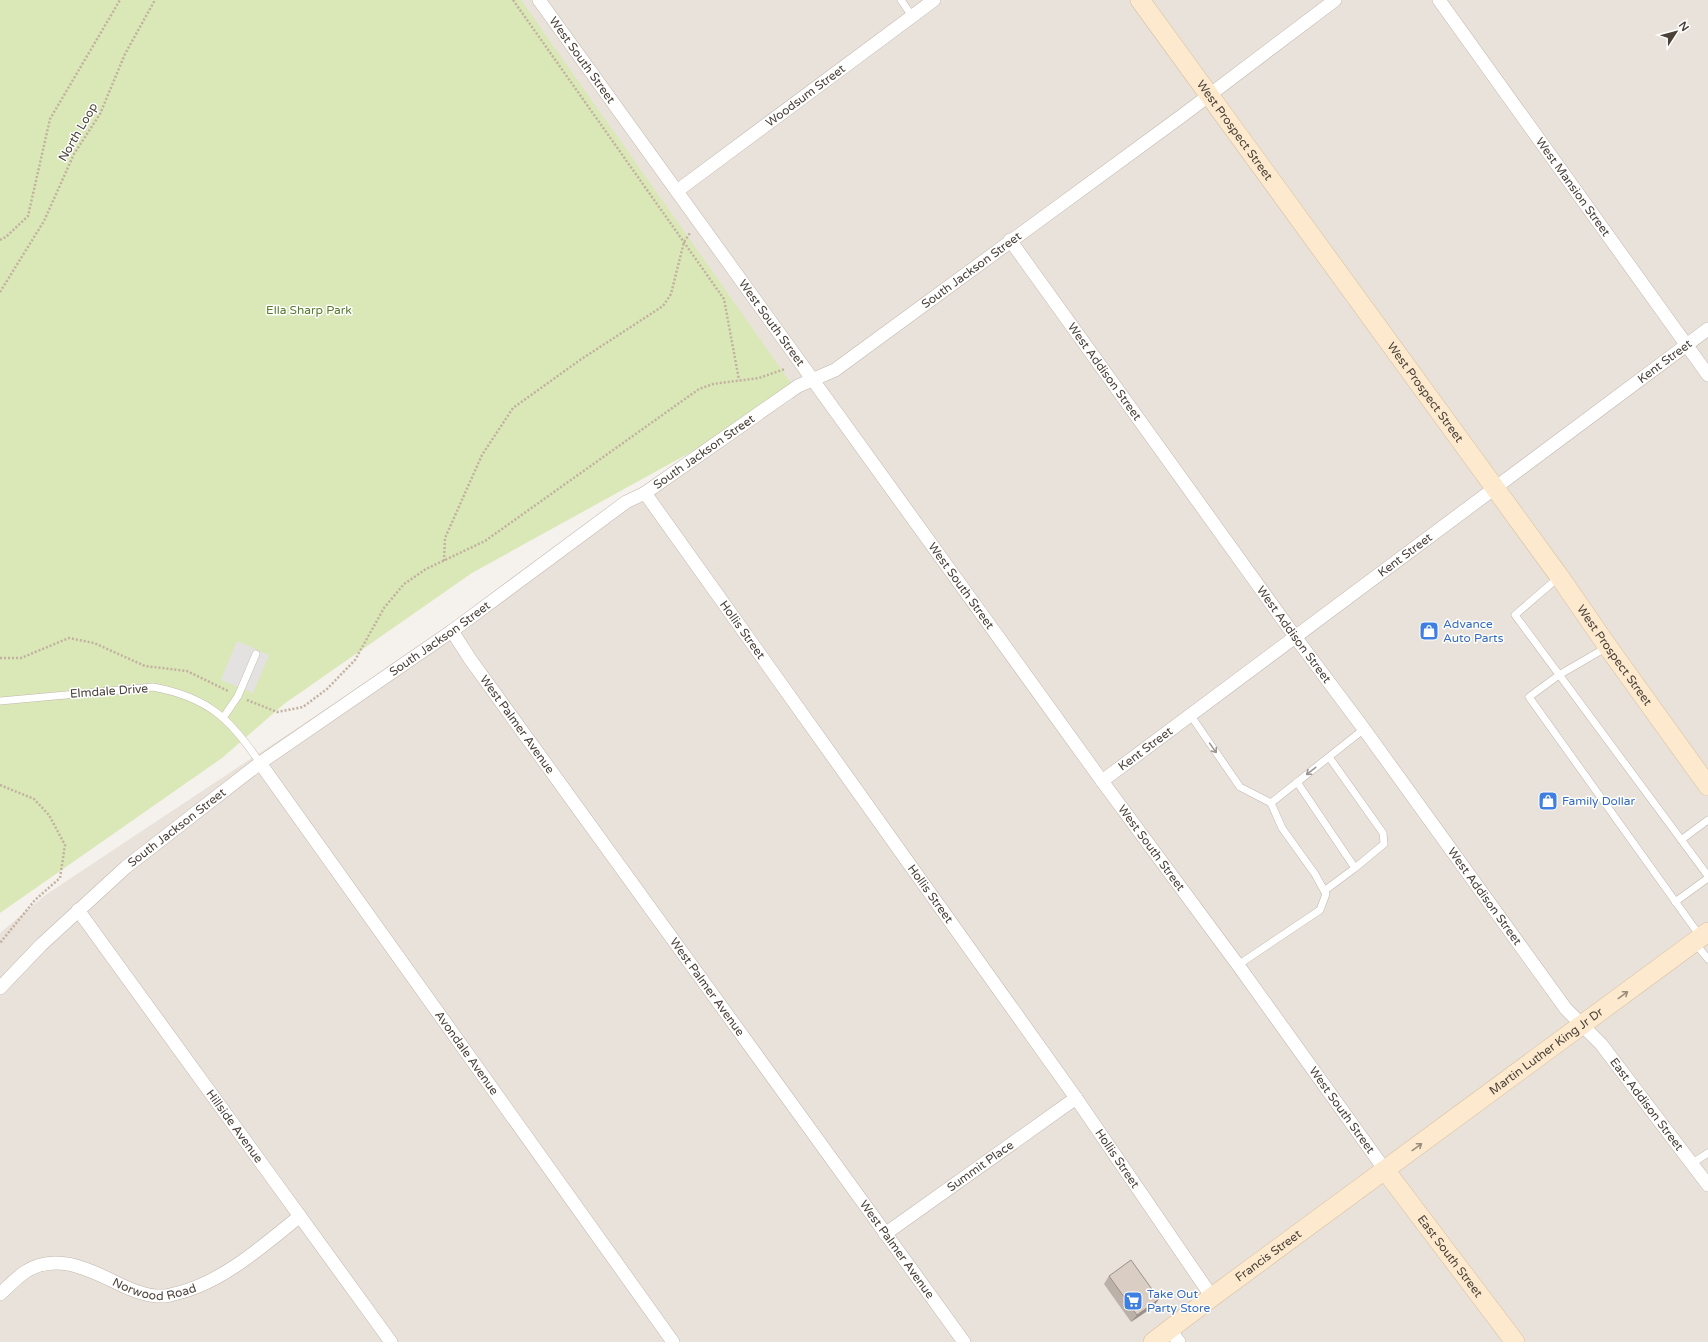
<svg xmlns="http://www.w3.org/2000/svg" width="1708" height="1342" viewBox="0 0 1708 1342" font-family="'Varela Round',sans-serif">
	<rect width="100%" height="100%" fill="#f5f1ec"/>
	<path fill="#e9e2da" d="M513,0H1708V1342H0V933L44,896L793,399Z"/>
	<path fill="#dae8b7" d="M0,0H521L798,393L472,573L284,704L222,758L0,913Z"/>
	<path fill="#e4e2e0" d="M237,641L269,655L253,693L221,680Z"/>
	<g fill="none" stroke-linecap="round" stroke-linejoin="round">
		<g stroke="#c1b7ae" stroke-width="8">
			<path id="lane" d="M901,0L912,16
				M1559,577L1515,615L1708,876
				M1607,647L1559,675L1529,697L1700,936
				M0,701L153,687C207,697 230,718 260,763
				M1191,716L1240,787L1271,803L1282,828L1315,874L1326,894L1320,910L1238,965
				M223,718L238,696L256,654
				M1297,782L1355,868
				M1271,803L1364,729
				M1681,840L1708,820
				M1324,891L1355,868L1384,844L1383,833L1329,757
				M1675,902L1708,878
				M1695,943L1708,959
				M1691,1164L1708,1153"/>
		</g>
		<g stroke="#c1b7ae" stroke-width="14">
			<g id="street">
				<path id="s1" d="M539,0L1102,781L1238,965L1385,1170"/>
				<path id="s2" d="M1439,0L1708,375"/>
				<path id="s3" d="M677,191L934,0"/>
				<path id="s4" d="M1010,240L1296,638L1364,729L1566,1009L1601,1044L1708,1185"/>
				<path id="s5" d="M645,493L1076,1098L1212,1297"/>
				<path id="s6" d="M452,631L470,659L964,1342"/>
				<path id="s7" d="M260,763L673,1342"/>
				<path id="s8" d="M1102,781L1708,329"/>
				<path id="s9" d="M78,910L391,1342"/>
				<path id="s10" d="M0,988L41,945L126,867L260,763L452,631L626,502L645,493L798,386L835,370L1183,115L1335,0"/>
				<path id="s11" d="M885,1234L1076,1098"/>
				<path id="s12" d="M0,1294C8,1287 16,1278 25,1272C55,1252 88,1269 117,1283C129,1289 148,1297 163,1296C168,1296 173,1294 178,1293C223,1282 264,1245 300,1216"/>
				<path d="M1169,1329L1179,1342"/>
			</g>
		</g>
		<g stroke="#d6be9f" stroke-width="20">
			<g id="secondary">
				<path id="s13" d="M1140,0L1559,576L1608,647L1708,786"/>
				<path id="s14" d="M1385,1170L1515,1342"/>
				<path id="s15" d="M1153,1342L1212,1297L1708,932"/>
			</g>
		</g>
		<path stroke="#c2b0a0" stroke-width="2.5" stroke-dasharray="2 2" stroke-linecap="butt" d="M513,0L724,299L739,380
			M0,240L6,237L28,216L50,119L120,0
			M0,292L44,221L74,154L100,114L125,54L155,0
			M444,561L445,538L482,455L513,408L580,360L663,306L671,294L684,242L690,233
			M0,658H21L69,638L94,643L145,666L187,671L228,691
			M247,700L277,712L303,707L327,689L355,660L384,608L404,584L426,569L485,541L699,389L713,384L759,378L785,369
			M0,785L34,799L49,815L65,845L60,878L35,900L0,943"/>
		<use href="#lane" stroke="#fff" stroke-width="7"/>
		<use href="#street" stroke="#fff" stroke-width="13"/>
		<use href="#secondary" stroke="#fdeace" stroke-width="19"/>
	</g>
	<path fill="#bbb1a9" d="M1109,1276L1159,1299L1153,1307L1131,1322L1104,1284Z"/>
	<path fill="#999089" d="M1159,1299L1153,1307L1131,1322L1137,1315Z"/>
	<path fill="#dacec4" stroke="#999089" d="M1131,1260L1159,1299L1137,1315L1109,1276Z"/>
	<defs><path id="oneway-shaft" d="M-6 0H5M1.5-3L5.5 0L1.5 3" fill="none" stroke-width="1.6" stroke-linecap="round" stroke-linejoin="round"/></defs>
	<g stroke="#9b9692">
		<use href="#oneway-shaft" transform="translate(1213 748) rotate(55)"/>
		<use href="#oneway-shaft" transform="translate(1311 771) rotate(142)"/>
	</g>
	<g stroke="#9b8d7c">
		<use href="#oneway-shaft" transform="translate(1623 995) rotate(-36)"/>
		<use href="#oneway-shaft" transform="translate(1417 1147) rotate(-36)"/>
	</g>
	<defs>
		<g id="shop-square" transform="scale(1)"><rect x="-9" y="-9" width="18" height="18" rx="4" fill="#3f7fe0" stroke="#fff"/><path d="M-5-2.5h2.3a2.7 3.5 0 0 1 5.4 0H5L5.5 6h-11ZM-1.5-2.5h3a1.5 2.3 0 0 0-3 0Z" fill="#fff"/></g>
		<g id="supermarket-square" transform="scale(1)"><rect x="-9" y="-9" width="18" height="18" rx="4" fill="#3f7fe0" stroke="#fff"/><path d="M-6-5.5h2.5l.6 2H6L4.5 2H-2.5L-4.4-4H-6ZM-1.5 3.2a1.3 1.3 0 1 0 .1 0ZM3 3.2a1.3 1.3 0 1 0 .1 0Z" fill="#fff"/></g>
	</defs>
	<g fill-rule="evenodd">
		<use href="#shop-square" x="1429" y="631"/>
		<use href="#shop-square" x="1548" y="801"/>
		<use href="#supermarket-square" x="1133" y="1301"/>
	</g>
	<g text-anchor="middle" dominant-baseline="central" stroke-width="3" stroke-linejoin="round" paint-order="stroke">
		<g font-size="12" fill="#4a4139" stroke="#fff">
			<text stroke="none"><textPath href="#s1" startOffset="74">West South Street</textPath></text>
			<text stroke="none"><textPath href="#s3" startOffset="160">Woodsum Street</textPath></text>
			<text stroke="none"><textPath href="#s13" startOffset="161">West Prospect Street</textPath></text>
			<text transform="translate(78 132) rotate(-60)">North Loop</text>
			<text stroke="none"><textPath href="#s2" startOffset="230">West Mansion Street</textPath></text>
			<text stroke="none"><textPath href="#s10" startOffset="1211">South Jackson Street</textPath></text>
			<text stroke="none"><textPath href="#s1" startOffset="398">West South Street</textPath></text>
			<text stroke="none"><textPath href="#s8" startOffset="702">Kent Street</textPath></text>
			<text stroke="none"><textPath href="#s4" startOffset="162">West Addison Street</textPath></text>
			<text stroke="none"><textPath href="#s13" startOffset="485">West Prospect Street</textPath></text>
			<text stroke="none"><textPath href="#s10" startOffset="887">South Jackson Street</textPath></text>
			<text stroke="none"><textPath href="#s8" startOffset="378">Kent Street</textPath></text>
			<text stroke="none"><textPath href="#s1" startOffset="722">West South Street</textPath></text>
			<text stroke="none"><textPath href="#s5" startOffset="168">Hollis Street</textPath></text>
			<text stroke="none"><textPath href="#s4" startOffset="486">West Addison Street</textPath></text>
			<text stroke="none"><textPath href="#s10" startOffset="563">South Jackson Street</textPath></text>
			<text stroke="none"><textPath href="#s13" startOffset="809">West Prospect Street</textPath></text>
			<text transform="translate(109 691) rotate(-4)">Elmdale Drive</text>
			<text stroke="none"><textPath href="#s6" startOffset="114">West Palmer Avenue</textPath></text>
			<text stroke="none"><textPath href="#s8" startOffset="54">Kent Street</textPath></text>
			<text stroke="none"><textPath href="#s10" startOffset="239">South Jackson Street</textPath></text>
			<text stroke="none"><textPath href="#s1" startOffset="1046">West South Street</textPath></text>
			<text stroke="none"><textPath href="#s5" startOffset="492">Hollis Street</textPath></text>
			<text stroke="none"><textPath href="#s4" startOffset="810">West Addison Street</textPath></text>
			<text stroke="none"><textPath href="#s6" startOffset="438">West Palmer Avenue</textPath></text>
			<text stroke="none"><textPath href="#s15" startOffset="489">Martin Luther King Jr Dr</textPath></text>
			<text stroke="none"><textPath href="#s7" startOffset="356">Avondale Avenue</textPath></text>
			<text stroke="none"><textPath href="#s4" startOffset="1074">East Addison Street</textPath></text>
			<text stroke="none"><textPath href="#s1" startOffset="1370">West South Street</textPath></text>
			<text stroke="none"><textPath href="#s9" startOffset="267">Hillside Avenue</textPath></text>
			<text stroke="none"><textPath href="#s5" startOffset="816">Hollis Street</textPath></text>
			<text stroke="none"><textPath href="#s11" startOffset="117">Summit Place</textPath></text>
			<text stroke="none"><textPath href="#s6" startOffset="762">West Palmer Avenue</textPath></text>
			<text stroke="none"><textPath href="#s15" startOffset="144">Francis Street</textPath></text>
			<text stroke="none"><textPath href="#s14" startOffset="108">East South Street</textPath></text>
			<text stroke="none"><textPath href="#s12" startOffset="170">Norwood Road</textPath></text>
		</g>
		<g font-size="12" fill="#587b2d" stroke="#fff">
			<text x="309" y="310">Ella Sharp Park</text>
		</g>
		<g font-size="12" fill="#366cbe" stroke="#fff" text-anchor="start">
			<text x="1443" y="624">Advance<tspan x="1443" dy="14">Auto Parts</tspan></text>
			<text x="1562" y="801">Family Dollar</text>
			<text x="1147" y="1294">Take Out<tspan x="1147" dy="14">Party Store</tspan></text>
		</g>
	</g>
	<g transform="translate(1676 32) rotate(54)" stroke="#ffffff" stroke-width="3" paint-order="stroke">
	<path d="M0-3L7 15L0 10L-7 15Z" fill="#4a4139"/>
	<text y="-6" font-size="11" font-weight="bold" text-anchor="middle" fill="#4a4139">N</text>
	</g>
</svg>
